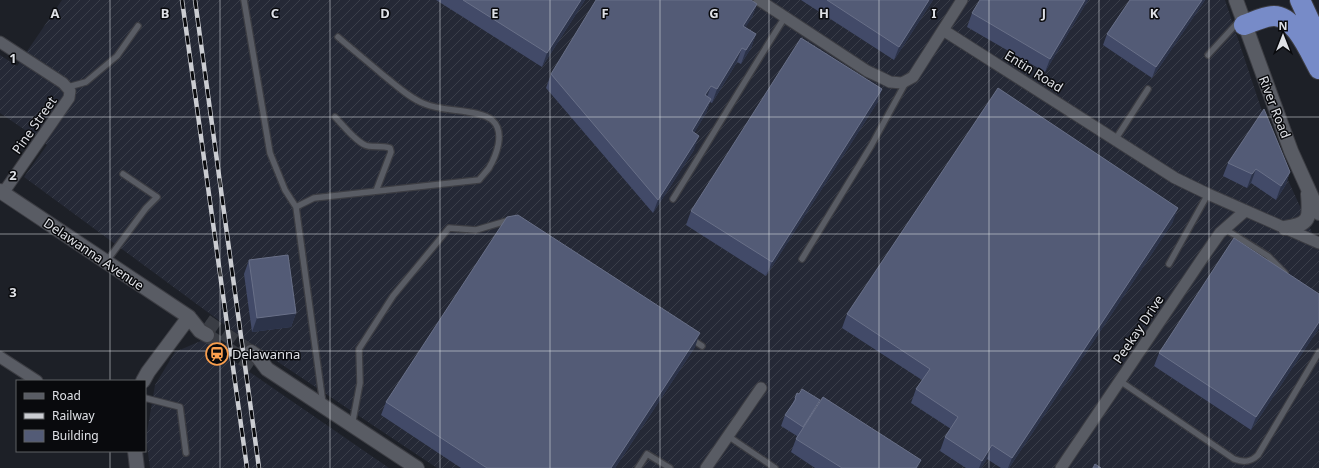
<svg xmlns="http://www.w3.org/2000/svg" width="1319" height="468" viewBox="0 0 1319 468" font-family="'Noto Sans',sans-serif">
	<defs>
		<pattern id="industrial-furrows" width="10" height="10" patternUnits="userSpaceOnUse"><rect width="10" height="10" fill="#252936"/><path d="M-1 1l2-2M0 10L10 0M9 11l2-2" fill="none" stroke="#3a3e49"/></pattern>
	</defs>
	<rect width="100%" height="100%" fill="#1d2027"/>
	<path fill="url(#industrial-furrows)" d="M62,0H1225L1277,156L1319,248V468H437L251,344L24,177L47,145L0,113V55L17,66Z
		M203,340L389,468H150L146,438L155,385L175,352Z"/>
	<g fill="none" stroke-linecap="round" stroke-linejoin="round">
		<path stroke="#3a3d44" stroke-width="14" stroke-dasharray="14 7" stroke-linecap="butt" d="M206,321L251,352
			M207,335L253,366"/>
		<g stroke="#3c3d43" stroke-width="8">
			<path id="service" d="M244,0L270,153L285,190L296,207
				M1208,55L1239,21
				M68,87L86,82L117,56L138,26
				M335,117C342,124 355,141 365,145C370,148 382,145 390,148L391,152L376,191
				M1115,140L1148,89
				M673,199C711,138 747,77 785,17
				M1225,229L1268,256L1285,273
				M802,259L871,146L906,82
				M106,262L146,208L157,197L123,174
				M1169,264L1208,194
				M690,338L702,346
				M1120,381L1234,459C1244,463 1251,462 1258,455L1319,352
				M145,398L180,407L186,453
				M323,404L296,207L314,198L479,180C482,176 486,172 489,168C496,156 506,132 492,120C479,109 443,112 425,104C409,98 396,85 383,75C368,62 353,50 338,37
				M352,425L360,383L359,349L393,296L449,228L476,230L510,220
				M728,436L775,468
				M638,468L647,454L670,468"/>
		</g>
		<g stroke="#3c3d43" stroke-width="13">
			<path id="minor" d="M759,0L867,71L882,78L890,82L902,83L913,77L962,0
				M943,30L1175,178L1208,194L1319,243
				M0,42L63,83L70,91L69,98L3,193
				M0,357L37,381
				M706,468L761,388
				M1061,468L1206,253L1220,233L1245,211"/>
		</g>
		<g stroke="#3c3d43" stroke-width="16">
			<path id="tertiary" d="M1236,0L1291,151L1319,213
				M0,191L189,317L200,331L207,335
				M1285,228C1310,224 1310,219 1308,194
				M251,352L258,357L267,369L417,468
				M143,381L148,372L189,317
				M135,451L137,468"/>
		</g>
		<g stroke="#3c3d43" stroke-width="22">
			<path id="motorway" d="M1300,0L1319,41
				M1244,25C1253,22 1264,16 1274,16C1295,16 1310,53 1319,69"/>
		</g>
		<use href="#service" stroke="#595c64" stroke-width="5.5"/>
		<use href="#minor" stroke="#595c64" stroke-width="11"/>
		<use href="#tertiary" stroke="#595c64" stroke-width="14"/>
		<use href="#motorway" stroke="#778bc8" stroke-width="20"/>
		<g stroke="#cbcdd2" stroke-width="4.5">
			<path id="rail" d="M182,0L247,468
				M195,0L259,468"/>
		</g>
		<use href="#rail" stroke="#090a0d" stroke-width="3" stroke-dasharray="9" stroke-linecap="butt"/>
	</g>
	<path fill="#424a68" d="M436,0H585L542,67Z
		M801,0H933L894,60Z
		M1088,0L1045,72L967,27L972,13Z
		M1130,0H1205L1152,78L1103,45L1107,34Z
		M757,4L752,17L745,27L756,34L751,48L741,64L737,62L712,103L710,102L706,113L694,133V150L653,213L546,88L551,74Z
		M882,89L877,103L766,276L686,225L691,211Z
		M1228,163L1290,172L1285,186L1276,200L1251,183L1247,188L1223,176Z
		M1173,222L1009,468H1001L987,459L981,468H966L940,451L945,437L951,429L911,403L916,389L922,380L842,328L847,314Z
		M249,260L296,313L291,327L252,332L244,274Z
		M1319,294V328L1251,430L1154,366L1159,353Z
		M695,347L615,468H461L381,415L386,402Z
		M795,398L918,468H815L791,452L796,439L797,436L781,426L785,415L792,405Z"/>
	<path fill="#2c3349" d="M581,0H585L542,67L547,53Z
		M929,0H933L894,60L899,47Z
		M1085,0H1088L1045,72L1050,59Z
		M1202,0H1205L1152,78L1156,67Z
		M757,4L752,17L738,40L743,26Z
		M756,34L751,48L741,64L746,50Z
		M742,48L737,62L712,103L717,89Z
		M711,86L706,100L705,95Z
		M882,89L877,103L766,276L772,262Z
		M711,99L706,113L687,145L692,131Z
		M699,136L694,150L653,213L658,200Z
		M1256,169L1251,183L1247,188L1252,174Z
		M1290,172L1285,186L1276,200L1281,186Z
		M1178,208L1173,222L1009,468H1008L1012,458Z
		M296,313L291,327L252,332L257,318Z
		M1319,322V328L1251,430L1256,417Z
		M700,333L695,347L615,468H611Z
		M992,445L987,459L981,468H979L982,461Z
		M921,460L918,468H916Z"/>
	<path fill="#535b76" stroke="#697088" d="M463,0H581L547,53Z
		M596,0H751L757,4L743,26L756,34L746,50L742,48L717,89L711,86L705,95L711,99L692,131L699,136L658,200L551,74Z
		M827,0H929L899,47Z
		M980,0H1085L1050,59L972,13Z
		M1130,0H1202L1156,67L1107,34Z
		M801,38L882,89L772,262L691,211Z
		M998,88L1178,208L1012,458L992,445L982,461L945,437L958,417L916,389L930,369L847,314Z
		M1264,109L1290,172L1281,186L1256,169L1252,174L1228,163Z
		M518,215L700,333L611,468H487L386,402L507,217Z
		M1234,238L1319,294V322L1256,417L1159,353Z
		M288,255L296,313L257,318L249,260Z
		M802,389L820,400L803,427L785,415L796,399L795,398L797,393L799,394Z
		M823,397L921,460L916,468H842L796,439Z
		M1095,464L1101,468H1093Z"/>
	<path fill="none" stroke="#dfe1e6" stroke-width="1" stroke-opacity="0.55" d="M110,0V381M220,0V468M330,0V468M440,0V468M550,0V468M660,0V468M769,0V468M879,0V468M989,0V468M1099,0V468M1209,0V468M0,117H1319M0,234H1319M0,351H1319M110,451V468"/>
	<defs>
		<g id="station-ring" transform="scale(1.15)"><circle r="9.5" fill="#090a0d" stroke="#fa9f4e" stroke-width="1.5"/><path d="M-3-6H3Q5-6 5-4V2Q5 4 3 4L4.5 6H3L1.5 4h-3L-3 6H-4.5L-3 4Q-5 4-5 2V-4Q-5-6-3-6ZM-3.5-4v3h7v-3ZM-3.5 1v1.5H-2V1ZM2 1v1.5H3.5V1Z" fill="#fa9f4e"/></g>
	</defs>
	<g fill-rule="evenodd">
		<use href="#station-ring" x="217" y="354"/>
	</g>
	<g text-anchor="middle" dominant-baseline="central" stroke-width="3" stroke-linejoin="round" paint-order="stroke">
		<g font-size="13" fill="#dfe1e6" stroke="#090a0d">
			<text transform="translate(1034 71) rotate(32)">Entin Road</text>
			<text transform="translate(1275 107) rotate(69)">River Road</text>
			<text transform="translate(34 125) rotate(-55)">Pine Street</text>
			<text transform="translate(94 254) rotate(34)">Delawanna Avenue</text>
			<text transform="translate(1138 329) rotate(-56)">Peekay Drive</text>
		</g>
		<g font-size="13" fill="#dfe1e6" stroke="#090a0d" text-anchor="start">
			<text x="232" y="354">Delawanna</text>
		</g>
	</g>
	<g font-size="13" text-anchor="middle" font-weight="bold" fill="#dfe1e6" stroke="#090a0d" stroke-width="3" stroke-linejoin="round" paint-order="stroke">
		<text x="55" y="18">A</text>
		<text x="165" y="18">B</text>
		<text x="275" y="18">C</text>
		<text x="385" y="18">D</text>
		<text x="495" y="18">E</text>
		<text x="605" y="18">F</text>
		<text x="714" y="18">G</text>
		<text x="824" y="18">H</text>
		<text x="934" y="18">I</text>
		<text x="1044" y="18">J</text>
		<text x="1154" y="18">K</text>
		<text x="13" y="63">1</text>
		<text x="13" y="180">2</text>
		<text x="13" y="297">3</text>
	</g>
	<rect x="16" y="380" width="130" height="72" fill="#090a0d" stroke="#5f6064"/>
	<rect x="24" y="393" width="20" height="6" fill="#595c64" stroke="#5f6064"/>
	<text x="52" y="400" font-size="12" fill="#dfe1e6">Road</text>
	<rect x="24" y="413" width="20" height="6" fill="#cbcdd2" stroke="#5f6064"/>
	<text x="52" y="420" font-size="12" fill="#dfe1e6">Railway</text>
	<rect x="24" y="430" width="20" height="12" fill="#535b76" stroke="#5f6064"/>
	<text x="52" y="440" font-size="12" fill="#dfe1e6">Building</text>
	<g transform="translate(1283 36)" stroke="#090a0d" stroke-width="3" paint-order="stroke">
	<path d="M0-3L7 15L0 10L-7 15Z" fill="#dfe1e6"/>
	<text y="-6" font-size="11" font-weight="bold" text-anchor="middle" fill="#dfe1e6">N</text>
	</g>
</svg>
